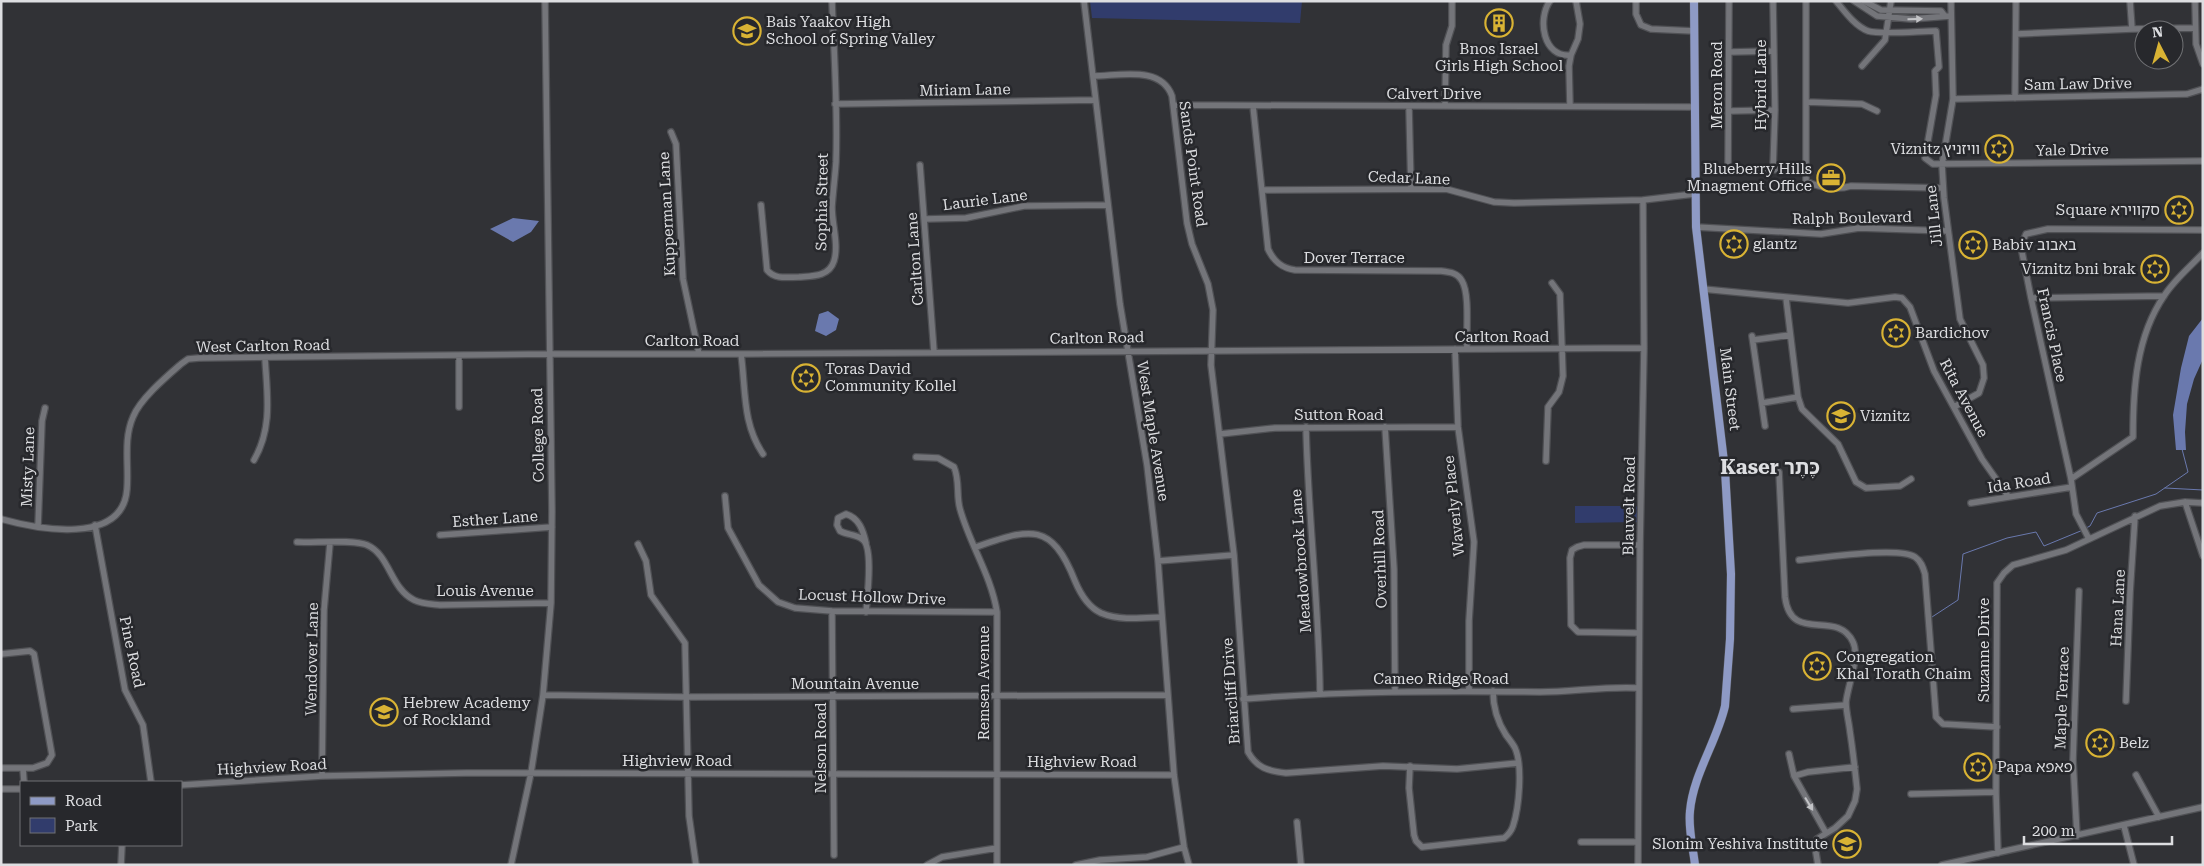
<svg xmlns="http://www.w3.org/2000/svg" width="2204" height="866" viewBox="0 0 2204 866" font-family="'Roboto Serif','Noto Sans Hebrew',serif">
	<rect width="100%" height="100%" fill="#313236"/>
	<path fill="#313c6c" d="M1090,1H1302L1300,23L1092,18Z
		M1575,506H1642L1640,522L1575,523Z"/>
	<path fill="#6a79ae" d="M513,218L539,221L531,232L513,242L490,229Z
		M828,311L839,319L836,330L826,336L815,331L819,314Z
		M2203,318V359L2194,379L2187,404L2185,432L2186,450H2176L2173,415L2181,368L2189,336Z"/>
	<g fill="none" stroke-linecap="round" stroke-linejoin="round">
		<path stroke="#6a79ae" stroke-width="1" d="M2165,488L2203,490
			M2086,528L2090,526L2097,513L2156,494L2188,472L2182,449
			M1932,617L1958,600L1963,554L2007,538L2036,532L2044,546L2083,530"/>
		<g stroke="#505155" stroke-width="8">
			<path id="minor" d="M1084,1L1120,304L1147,465L1158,561L1174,775L1184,847L1189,865
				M1550,1C1537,19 1543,58 1571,55
				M1636,1V14L1641,25L1651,29L1694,31
				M1806,1V181C1819,188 1838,190 1851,186L1943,188
				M1836,1C1845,12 1855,26 1868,31C1882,35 1920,31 1936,31L1939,67L1935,71L1936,95L1925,158L1933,164L2203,161
				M1854,1L1877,16L1911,19L1950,16
				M1864,1L1881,10L1941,11L1944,15
				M1951,1L1953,99L1942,165L1944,198L1960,319L1983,365L1984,378L1979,393L1954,407
				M2130,1L2132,29
				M2195,1L2196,44L2203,64
				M2016,34L2132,29L2195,28
				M1730,52L1774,51
				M1862,66L1885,40L1891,1
				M1093,76C1119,76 1161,65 1172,96L1187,223L1192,244L1208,284L1213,310L1211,365L1234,555L1248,752C1257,768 1268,771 1286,773L1383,766L1457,769L1518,763
				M2015,98L2016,1
				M1953,99L2187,94L2203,89
				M1807,102L1862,104L1877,111
				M835,104L1095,100
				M1174,105L1694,107
				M1253,106L1268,249C1274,262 1282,268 1295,270L1441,271C1450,272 1458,273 1462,281C1470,294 1466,332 1467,349
				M1445,106L1446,45L1452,26V1
				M1570,106L1569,66L1571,55L1578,39L1580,24L1576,1
				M1409,107L1411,189
				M1730,111L1775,110
				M671,132L676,144L683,279L699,354
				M920,165L934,352
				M1710,169L1791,170
				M1728,169L1729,1
				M1773,169L1775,110L1773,1
				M1263,190L1446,189L1494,202L1514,203L1643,200
				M761,205L767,270C775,280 788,277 799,277C812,276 829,277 834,261C839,245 832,224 832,207C833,192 835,177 836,162C838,108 834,54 832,1
				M925,219L966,218L1024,206L1108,205
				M1696,227L1821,234L1859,228L1948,231
				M1703,289L1848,303L1895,297L1902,298L1910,307L1934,371L1982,459L2008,496
				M1786,298L1798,397L1802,409L1838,444L1856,482L1866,488L1900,486L1911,479
				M2031,298L2164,296
				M1752,336L1765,426
				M1753,340L1790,335
				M1455,349L1458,427L1474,542L1469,621V691
				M741,354C746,390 742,423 763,454
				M1762,403L1798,397
				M459,407V356
				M1306,427C1308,516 1319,604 1320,693
				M1385,427L1394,569L1395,691
				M1220,434L1275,428L1458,427
				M916,457L938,458L954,467C960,481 956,495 960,509C970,545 991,575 997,612V865
				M254,460C273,427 267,394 265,358
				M1546,461L1548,407L1559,392L1563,376L1560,294L1552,283
				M1725,470L1770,467L1779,472L1785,597C1791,645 1837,608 1853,642C1860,656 1848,685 1846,702C1846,712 1849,722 1850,732C1853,751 1855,770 1857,789L1855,801L1848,816L1835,828L1817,839L1815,847L1818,865
				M2071,479L2133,437C2133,389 2136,337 2164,296C2174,280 2190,267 2203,253
				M725,496L728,528L759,585L778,602L795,608L832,611L997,612
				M2185,502L2203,556
				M1971,503L2072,487
				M1,519C37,529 123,546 127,489C129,465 123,440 133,417C140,399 166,377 181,364L188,359L199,358L549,354H741L1644,348
				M95,525L125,690L143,725L151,782
				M38,527L42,421L45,408
				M440,535L552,527
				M2089,539L2076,514L2071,479L2031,298L2022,252L2023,241L2026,234L2048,229L2203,230
				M297,542C314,543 353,539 367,545C390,555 390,588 414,600C422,604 431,604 440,605L551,603
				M866,543C863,530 859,518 846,514L838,518L837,525L840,531C847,535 855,534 862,539C874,546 867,598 866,612
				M638,544L646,561L651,595L685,643L689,816L696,865
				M976,547C1029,529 1051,520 1075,581C1080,593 1088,607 1101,613C1120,621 1142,618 1162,617
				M1799,560C1822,558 1899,546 1915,557C1921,561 1923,567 1925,574L1936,717L1943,724L1997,727
				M1158,561L1234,555
				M832,611L834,855
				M1639,633L1578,632L1571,625L1570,558L1572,550L1577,547L1584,545H1640
				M1,654L30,651L34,654L52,755L47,763L33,768H1
				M543,695L686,697L1167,695
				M1243,699C1343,691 1441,691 1540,692C1573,692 1605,686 1638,688
				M2126,701L2130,593L2135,516
				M1793,709L1846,705
				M1789,754L1794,776L1826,833
				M1410,766L1409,788L1414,835L1416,841L1422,847L1504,838C1508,835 1511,832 1513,826C1519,808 1523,766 1515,748C1513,744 1509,739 1506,735C1497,721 1493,707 1493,691
				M23,769L24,782
				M2136,775L2159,817
				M322,776L324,610L330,543
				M1794,776L1808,772L1855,767
				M181,785L322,776L466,773L1174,775
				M1,789H21
				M1911,794L1996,792
				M1297,822L1301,865
				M2124,826L2134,865
				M2077,836L2073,760L2079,591
				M1581,842H1638
				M1998,853L1996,792L1997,583L2004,573L2013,565L2066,550L2160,506L2185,502L2203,503
				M121,865L122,845
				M511,865L531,773L543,695L551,603L552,511L545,1
				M927,865L942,857L997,848
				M1076,865L1100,860L1147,857L1184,847
				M1638,865L1640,545L1644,348L1643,200L1694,194
				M1942,865L2203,807"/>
		</g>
		<g stroke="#505155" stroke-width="9">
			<path id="major" d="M1694,1L1696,227L1725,470L1731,574L1730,639L1725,706C1717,741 1693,775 1690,811C1688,829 1693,847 1695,865"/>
		</g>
		<use href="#minor" stroke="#74757a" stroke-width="5.5"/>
		<use href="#major" stroke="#8e9ac5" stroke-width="8"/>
	</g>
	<defs><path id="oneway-solid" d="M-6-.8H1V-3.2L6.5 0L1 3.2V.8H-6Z" transform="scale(1.25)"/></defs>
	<g fill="#c3c4c7">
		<use href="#oneway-solid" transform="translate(1915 19) rotate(-1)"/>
		<use href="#oneway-solid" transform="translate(1809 804) rotate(59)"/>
	</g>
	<defs>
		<g id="building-ring" transform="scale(1.4375)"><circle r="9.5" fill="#27282c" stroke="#d9b334" stroke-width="1.5"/><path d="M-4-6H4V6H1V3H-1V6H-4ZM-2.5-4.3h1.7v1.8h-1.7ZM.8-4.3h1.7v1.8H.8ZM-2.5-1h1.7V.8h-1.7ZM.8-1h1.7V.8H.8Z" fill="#d9b334"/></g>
		<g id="school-ring" transform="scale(1.4375)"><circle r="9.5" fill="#27282c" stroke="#d9b334" stroke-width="1.5"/><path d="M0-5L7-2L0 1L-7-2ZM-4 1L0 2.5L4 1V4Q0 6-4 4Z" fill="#d9b334"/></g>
		<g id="synagogue-ring" transform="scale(1.4375)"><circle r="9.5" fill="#27282c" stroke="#d9b334" stroke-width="1.5"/><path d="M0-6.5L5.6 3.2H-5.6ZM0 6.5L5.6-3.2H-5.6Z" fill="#d9b334"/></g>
		<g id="office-ring" transform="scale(1.4375)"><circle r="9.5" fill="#27282c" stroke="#d9b334" stroke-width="1.5"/><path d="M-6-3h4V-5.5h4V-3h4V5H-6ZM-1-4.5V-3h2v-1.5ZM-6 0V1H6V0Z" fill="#d9b334"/></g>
	</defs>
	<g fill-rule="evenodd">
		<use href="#building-ring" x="1499" y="23"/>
		<use href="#school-ring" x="747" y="31"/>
		<use href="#synagogue-ring" x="1999" y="149"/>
		<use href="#office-ring" x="1831" y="178"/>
		<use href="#synagogue-ring" x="2179" y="210"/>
		<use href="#synagogue-ring" x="1734" y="244"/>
		<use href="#synagogue-ring" x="1973" y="245"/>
		<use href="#synagogue-ring" x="2155" y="269"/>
		<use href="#synagogue-ring" x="1896" y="333"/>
		<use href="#synagogue-ring" x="806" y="378"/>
		<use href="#school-ring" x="1841" y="416"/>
		<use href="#synagogue-ring" x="1817" y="666"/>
		<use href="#school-ring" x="384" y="712"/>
		<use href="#synagogue-ring" x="2100" y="743"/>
		<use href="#synagogue-ring" x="1978" y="767"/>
		<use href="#school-ring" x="1847" y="844"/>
	</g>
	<g text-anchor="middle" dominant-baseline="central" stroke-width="5" stroke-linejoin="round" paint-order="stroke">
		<g font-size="15" fill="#dddee1" stroke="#27282c" text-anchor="start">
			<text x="766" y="22">Bais Yaakov High<tspan x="766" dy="17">School of Spring Valley</tspan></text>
			<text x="1499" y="49" text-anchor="middle">Bnos Israel<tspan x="1499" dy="17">Girls High School</tspan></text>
			<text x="1980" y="149" text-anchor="end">Viznitz וויזניץ</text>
			<text x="1812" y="169" text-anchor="end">Blueberry Hills<tspan x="1812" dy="17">Mnagment Office</tspan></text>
			<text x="2160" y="210" text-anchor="end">Square סקווירא</text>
			<text x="1753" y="244">glantz</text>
			<text x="1992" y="245">Babiv באבוב</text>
			<text x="2136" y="269" text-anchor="end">Viznitz bni brak</text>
			<text x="1915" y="333">Bardichov</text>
			<text x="825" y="369">Toras David<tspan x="825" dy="17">Community Kollel</tspan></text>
			<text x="1860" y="416">Viznitz</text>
			<text x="1836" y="657">Congregation<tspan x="1836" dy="17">Khal Torath Chaim</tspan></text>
			<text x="403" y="703">Hebrew Academy<tspan x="403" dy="17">of Rockland</tspan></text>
			<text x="2119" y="743">Belz</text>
			<text x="1997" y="767">Papa פאפא</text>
			<text x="1828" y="844" text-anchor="end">Slonim Yeshiva Institute</text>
		</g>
		<g font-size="15" fill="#dddee1" stroke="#27282c">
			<text transform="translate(2078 84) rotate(-1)">Sam Law Drive</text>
			<text transform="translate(1717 85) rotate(-90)">Meron Road</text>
			<text transform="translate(1761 85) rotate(-90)">Hybrid Lane</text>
			<text transform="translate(965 90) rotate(-1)">Miriam Lane</text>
			<text x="1434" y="94">Calvert Drive</text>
			<text transform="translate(2072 150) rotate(-1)">Yale Drive</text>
			<text transform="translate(1193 164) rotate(82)">Sands Point Road</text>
			<text transform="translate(1409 178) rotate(2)">Cedar Lane</text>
			<text transform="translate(985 200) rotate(-7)">Laurie Lane</text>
			<text transform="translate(822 202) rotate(-89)">Sophia Street</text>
			<text transform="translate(667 214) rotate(-93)">Kupperman Lane</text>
			<text transform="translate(1934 216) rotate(-96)">Jill Lane</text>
			<text transform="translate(1852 218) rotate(-1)">Ralph Boulevard</text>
			<text x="1354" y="258">Dover Terrace</text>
			<text transform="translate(915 259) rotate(-94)">Carlton Lane</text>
			<text transform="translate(2052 335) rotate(78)">Francis Place</text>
			<text x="1502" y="337">Carlton Road</text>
			<text transform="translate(1097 338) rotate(-1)">Carlton Road</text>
			<text x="692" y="341">Carlton Road</text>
			<text transform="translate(263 346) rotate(-1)">West Carlton Road</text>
			<text transform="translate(1730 389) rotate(83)">Main Street</text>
			<text transform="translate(1964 398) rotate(62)">Rita Avenue</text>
			<text x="1339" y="415">Sutton Road</text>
			<text transform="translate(1153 431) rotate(81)">West Maple Avenue</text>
			<text transform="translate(538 435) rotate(-91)">College Road</text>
			<text transform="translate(28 467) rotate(-88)">Misty Lane</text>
			<text transform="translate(2019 483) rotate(-9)">Ida Road</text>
			<text transform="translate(1454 506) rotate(-96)">Waverly Place</text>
			<text transform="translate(1629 506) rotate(-89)">Blauvelt Road</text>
			<text transform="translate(495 519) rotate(-4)">Esther Lane</text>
			<text transform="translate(1380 559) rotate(-92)">Overhill Road</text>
			<text transform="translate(1301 561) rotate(-94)">Meadowbrook Lane</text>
			<text x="485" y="591">Louis Avenue</text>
			<text transform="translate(872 597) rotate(2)">Locust Hollow Drive</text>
			<text transform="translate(2118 608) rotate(-87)">Hana Lane</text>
			<text transform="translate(1984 650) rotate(-90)">Suzanne Drive</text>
			<text transform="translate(132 652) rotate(78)">Pine Road</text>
			<text transform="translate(312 659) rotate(-89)">Wendover Lane</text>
			<text x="1441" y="679">Cameo Ridge Road</text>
			<text transform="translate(984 683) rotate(-90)">Remsen Avenue</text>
			<text x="855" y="684">Mountain Avenue</text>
			<text transform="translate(1231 691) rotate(-94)">Briarcliff Drive</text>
			<text transform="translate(2062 698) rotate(-88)">Maple Terrace</text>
			<text transform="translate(821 748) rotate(-90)">Nelson Road</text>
			<text x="677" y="761">Highview Road</text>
			<text x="1082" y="762">Highview Road</text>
			<text transform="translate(272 767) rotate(-3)">Highview Road</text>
		</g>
		<g font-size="20" font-weight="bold" fill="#dddee1" stroke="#27282c">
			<text x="1770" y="467">Kaser כֶּתֶר</text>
		</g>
	</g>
	<rect width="2204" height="866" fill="none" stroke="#dddee1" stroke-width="5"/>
	<rect x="20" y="781" width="162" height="65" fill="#27282c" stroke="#707174"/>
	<rect x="30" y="797" width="25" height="8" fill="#8e9ac5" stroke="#707174"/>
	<text x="65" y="806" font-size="15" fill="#dddee1">Road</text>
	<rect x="30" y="818" width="25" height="15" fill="#313c6c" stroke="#707174"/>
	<text x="65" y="831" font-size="15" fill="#dddee1">Park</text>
	<g transform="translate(2159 45) rotate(354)"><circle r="24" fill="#27282c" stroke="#707174"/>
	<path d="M0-4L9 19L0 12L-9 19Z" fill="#d9b334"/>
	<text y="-8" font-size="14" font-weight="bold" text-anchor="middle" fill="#dddee1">N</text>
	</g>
	<path d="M2024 836v8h148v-8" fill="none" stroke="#dddee1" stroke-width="2.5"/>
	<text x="2032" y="836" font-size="15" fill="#dddee1" stroke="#27282c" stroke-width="4" paint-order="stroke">200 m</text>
</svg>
